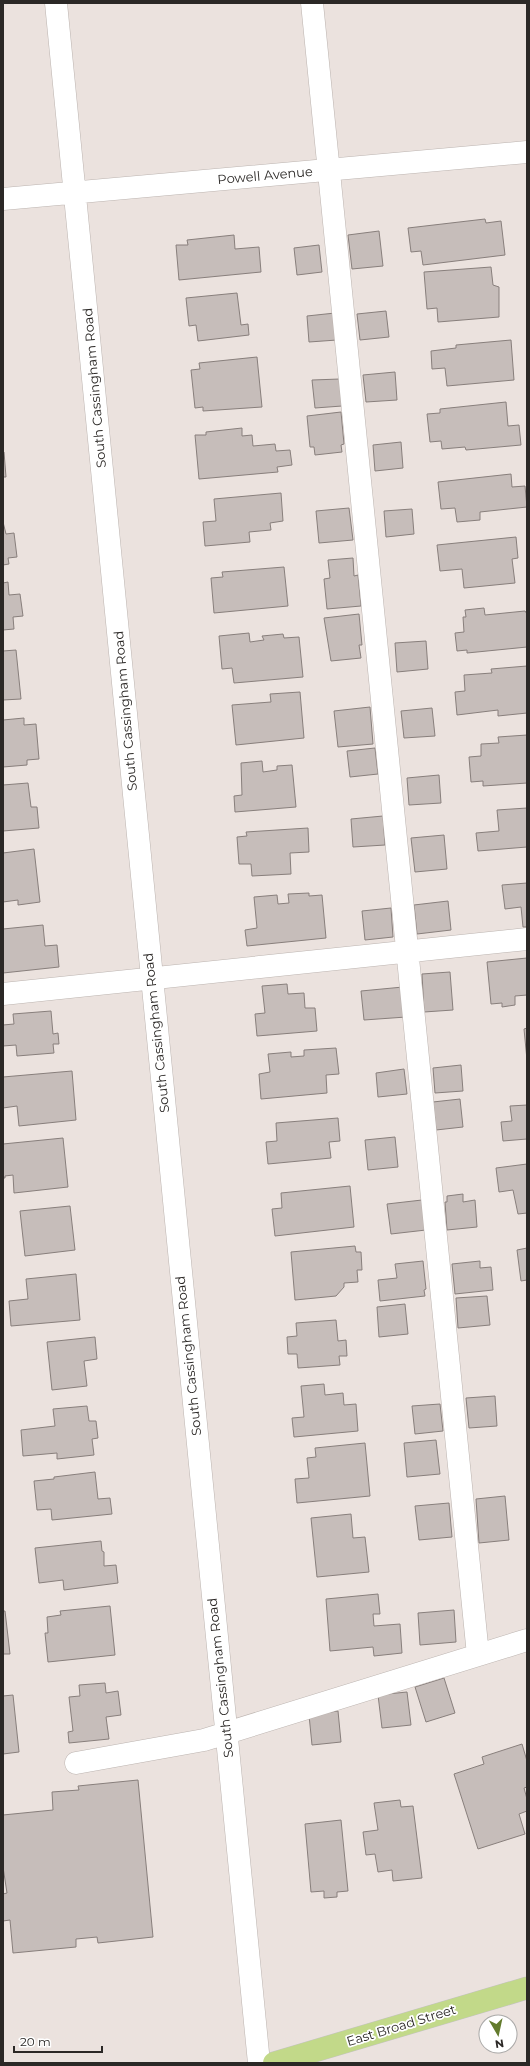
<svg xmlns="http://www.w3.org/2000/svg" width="530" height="2066" viewBox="0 0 530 2066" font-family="Montserrat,sans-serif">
	<rect width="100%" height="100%" fill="#ebe2de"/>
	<path fill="#c6bdba" stroke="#887f7c" d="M485,219L486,223L501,221L505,255L423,265L421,251L411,252L408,228Z
		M379,231L383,266L352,269L348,235Z
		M234,235L235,249L259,247L261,272L179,280L176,245H188L187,240Z
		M319,245L322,272L297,275L294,248Z
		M491,267L493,285L499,287V317L438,322L437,308L427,309L424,272Z
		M237,293L241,325L248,324L249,335L198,341L196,325L189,326L186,298Z
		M386,311L389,337L360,340L357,314Z
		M335,313L337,340L309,342L307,316Z
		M511,340L514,380L447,386L445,368L432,369L431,351L456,348V345Z
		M257,357L262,407L203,411V407L195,408L191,370L200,369L199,363Z
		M395,372L397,400L366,402L363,375Z
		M340,379L342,406L315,408L312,380Z
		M506,402L508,426L519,425L521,445L466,450L465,447L442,449L441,441L430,442L427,414L440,413V409Z
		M341,412L344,444L341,445L342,452L315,455L314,447H310L307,416Z
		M242,428V436L252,435L253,446L275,444L276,451L290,450L292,465L277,467L278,472L199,479L195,435H206V432Z
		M401,442L403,468L375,471L373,445Z
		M3,452H4L6,477H3Z
		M511,474L512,487L525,486L527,507L480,512V520L457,522L455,508L441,509L438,482Z
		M281,493L283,521L270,523L271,530L249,532L250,542L205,546L203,522L216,521L214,499Z
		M349,508L353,540L319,543L316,511Z
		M412,509L414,534L386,537L384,511Z
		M3,522L6,534L14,533L17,557L8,558L9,564L3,565Z
		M516,537L518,558L512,559L515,583L464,588L462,569L440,571L437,545Z
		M353,558L354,576L358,575L361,606L327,609L324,579L330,578L328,560Z
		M284,567L288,606L214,613L211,578L223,577L222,572Z
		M8,582L9,595L20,594L23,616L13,617L14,629L3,630V583Z
		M484,608L485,615L525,611L527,614V647L467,653V650L457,651L455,633L464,632L463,617H466L465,610Z
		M359,614L362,645H359L361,658L331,661L324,618Z
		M249,633L250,642L264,640L262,636L283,634L284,638L299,637L303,677L234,683L232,668L222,669L219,636Z
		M426,641L428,669L397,672L395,643Z
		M16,650L21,699L3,700V651Z
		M527,666V713L498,716V710L457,715L455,692L465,691L464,675L492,673L491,669Z
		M300,692L304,738L236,745L232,705L271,702L270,694Z
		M370,707L373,744L338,747L334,711Z
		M432,708L435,736L404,738L401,711Z
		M24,718V725L36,724L39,759L27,760V765L3,767V720Z
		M527,735V783L483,786V781L471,782L469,757L481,756V744L499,743L498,737Z
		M375,748L378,774L350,777L347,751Z
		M262,761L263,772L277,770V766L292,765L296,807L235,812L234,796L242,795L241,763Z
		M439,775L441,803L409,805L407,778Z
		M28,783L31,807H37L39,828L3,831V785Z
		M527,808V847L478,851L476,833L499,831L497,810Z
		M383,816L385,845L353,847L351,819Z
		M308,828L309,852L290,853L291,874L252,876L251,864H239L237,837L247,836L246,832Z
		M444,835L447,869L415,872L411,838Z
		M34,849L40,902L18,905V900L3,902V853Z
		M527,883V927H523L521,907L505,909L502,885Z
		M309,893V896L322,895L326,938L247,946L245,930L257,928L254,897L277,895L278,904L289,903L288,894Z
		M448,901L451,930L417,934L414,905Z
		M391,908L393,937L365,940L362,911Z
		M43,925L45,946L57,945L59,967L3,973V929Z
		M527,958V995L515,996V1005L502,1007V1003L491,1004L487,962Z
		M450,972L453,1010L424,1012L422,974Z
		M287,984L288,994L304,993L305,1008H315L317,1031L257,1036L255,1014L265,1013L262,986Z
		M403,987L406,1017L364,1020L361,991Z
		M51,1011L53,1034L58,1033L59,1044H53L54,1053L17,1056L16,1045L3,1046V1025L14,1024L13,1014Z
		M527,1028V1060L524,1029Z
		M336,1048L339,1074L326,1075L327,1093L261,1099L259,1074L270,1072L268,1054L291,1052V1057L304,1056V1050Z
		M461,1065L463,1091L435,1093L433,1068Z
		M404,1069L407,1094L378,1097L376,1073Z
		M72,1071L76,1120L19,1126L17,1106L3,1108V1077Z
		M460,1099L463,1127L436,1130L433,1102Z
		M527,1105V1139L503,1141L501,1122L512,1121L510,1106Z
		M338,1118L340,1141L329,1142L331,1158L268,1164L266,1142L277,1141L276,1123Z
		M395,1137L398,1167L368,1170L365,1140Z
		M63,1138L68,1187L14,1193L13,1175L5,1176V1178H3V1144Z
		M527,1164V1213L518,1214L513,1190L499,1192L496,1168Z
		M350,1186L354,1227L275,1236L272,1209L282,1208L281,1193Z
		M463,1194V1202L475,1200L477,1227L447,1230L445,1202H447V1196Z
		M422,1200L426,1230L391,1234L387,1204Z
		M70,1206L75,1250L25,1256L20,1211Z
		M355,1246L356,1252H361L362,1270H357L358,1282L344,1283V1287L336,1296L295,1300L291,1252Z
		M527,1248V1280L521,1281L517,1250Z
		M423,1261L426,1289L424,1290L425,1296L380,1301L378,1280L397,1278L395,1264Z
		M480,1261V1268L491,1267L493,1290L455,1294L452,1264Z
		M76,1274L80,1320L11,1326L9,1301L28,1299L26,1279Z
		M487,1296L490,1325L458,1328L456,1298Z
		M405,1304L408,1334L379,1337L377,1307Z
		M336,1320L338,1341L346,1340L347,1356H339L340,1365L298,1368L297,1354H288L287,1337L297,1336L296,1323Z
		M95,1337L97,1359L84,1361L87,1386L52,1390L47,1342Z
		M324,1384L325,1395L343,1393L344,1405L356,1404L358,1431L294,1437L292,1418L304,1417L301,1386Z
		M495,1396L497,1426L469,1428L466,1398Z
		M440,1404L443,1431L415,1434L412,1406Z
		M87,1406L89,1421H96L98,1438L92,1439L94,1455L57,1459V1453L23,1456L21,1430L55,1426L53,1409Z
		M436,1440L440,1474L407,1477L404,1443Z
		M365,1443L370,1496L297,1503L295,1479L309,1478L307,1458L316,1457L315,1448Z
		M95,1472L98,1499L110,1498L112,1514L52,1520L51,1509L37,1510L34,1481L54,1479V1477Z
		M505,1496L509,1540L479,1543L476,1499Z
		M449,1503L452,1537L419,1540L415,1506Z
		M351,1514L353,1538L365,1537L369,1572L317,1577L311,1518Z
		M101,1541L102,1551L104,1552V1566L116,1565L118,1583L64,1590L63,1580L39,1583L35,1548Z
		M378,1594L380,1614H373L374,1626L400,1624L402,1653L374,1656L373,1647L330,1651L326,1599Z
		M110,1606L115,1655L48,1662L45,1633H48L47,1617L61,1615L60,1611Z
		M454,1610L456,1642L420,1645L418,1613Z
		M3,1611H5L10,1654H3Z
		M444,1678L455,1713L426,1722L415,1687Z
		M105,1683L106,1693L118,1691L121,1715L106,1717L109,1739L69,1743L68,1732L73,1731L69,1697L80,1696L79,1685Z
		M407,1692L411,1725L382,1728L378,1695Z
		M13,1695L19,1752L3,1754V1696Z
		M338,1711L341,1742L312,1745L309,1715Z
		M522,1744L527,1761V1787L524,1788L527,1799V1811L519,1814L525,1834L478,1849L454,1774L484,1764L482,1757Z
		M138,1780L153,1937L98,1943L97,1937L76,1939V1947L13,1953L10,1920L3,1921V1894L7,1893L3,1867V1815L53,1810L52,1792L79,1790L78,1786Z
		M400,1800L401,1807L413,1806L422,1878L393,1881L392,1870L378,1872L375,1854L366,1855L363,1832L378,1830L374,1803Z
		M341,1820L348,1891L337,1892V1897L324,1898V1891L311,1892L305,1824Z"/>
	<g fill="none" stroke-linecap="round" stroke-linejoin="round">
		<g stroke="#bcb4b0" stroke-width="23">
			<path id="minor" d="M56,3L259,2063
				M312,3L478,1655
				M3,199L527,152
				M3,994L527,939
				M76,1763L204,1740L527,1640"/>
		</g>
		<g stroke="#c4c3c2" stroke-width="23">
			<path id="major" d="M274,2063L527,1988"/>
		</g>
		<use href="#minor" stroke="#fff" stroke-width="22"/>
		<use href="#major" stroke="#c2d989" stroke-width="22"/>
	</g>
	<g text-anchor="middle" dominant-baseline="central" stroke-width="3.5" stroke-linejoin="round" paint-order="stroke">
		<g font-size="13" fill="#2b2826" stroke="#fff">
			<text transform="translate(265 175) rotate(-5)">Powell Avenue</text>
			<text transform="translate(94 388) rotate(-95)">South Cassingham Road</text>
			<text transform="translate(125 711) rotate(-95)">South Cassingham Road</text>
			<text transform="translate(156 1033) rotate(-96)">South Cassingham Road</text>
			<text transform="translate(188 1356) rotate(-96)">South Cassingham Road</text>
			<text transform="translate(220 1678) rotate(-96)">South Cassingham Road</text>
			<text transform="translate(401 2025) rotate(-17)">East Broad Street</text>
		</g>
	</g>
	<rect width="530" height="2066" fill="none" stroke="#2b2826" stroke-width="8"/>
	<g transform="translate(498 2034) rotate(171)"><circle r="19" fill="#ffffff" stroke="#aaa9a8"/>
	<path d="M0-3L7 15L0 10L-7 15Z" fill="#637b2d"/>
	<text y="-6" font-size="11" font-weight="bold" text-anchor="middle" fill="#2b2826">N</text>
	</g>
	<path d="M14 2046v6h88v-6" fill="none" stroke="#2b2826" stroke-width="2"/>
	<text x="20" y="2046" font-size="12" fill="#2b2826" stroke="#ffffff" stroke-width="3" paint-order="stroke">20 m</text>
</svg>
